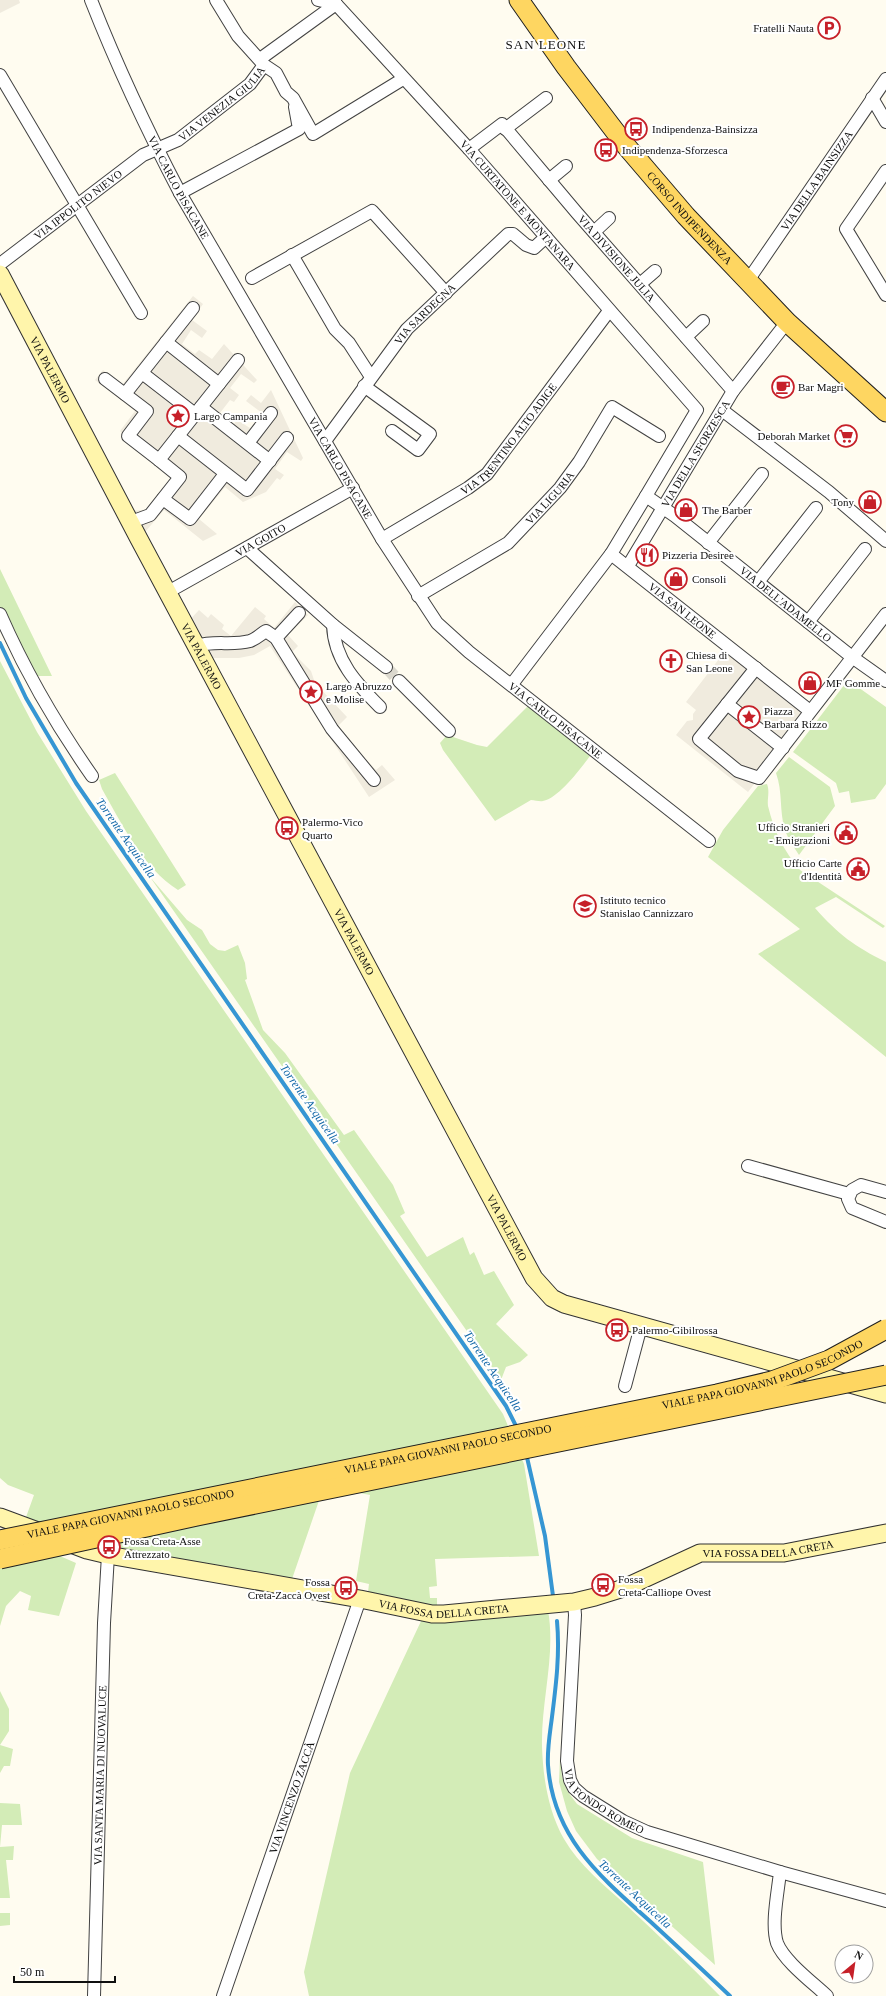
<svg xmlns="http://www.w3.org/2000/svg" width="886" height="1996" viewBox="0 0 886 1996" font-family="'Times New Roman',serif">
	<rect width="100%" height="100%" fill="#fffcf0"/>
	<path fill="#d3ecb7" d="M0,569L52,676H35L0,608Z
		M0,661L37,732L86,811L503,1414L524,1464L539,1556L435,1559L437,1586L429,1587L430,1598H437V1606L424,1605L368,1592L369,1584L356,1581L370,1495L324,1486L292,1579L90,1542L25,1520L34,1495L8,1485L0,1478Z
		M848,680L886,707V784L875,799L851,803L849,791L839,793L836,783L793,752Z
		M528,706L590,756C581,768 559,798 543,801C540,802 535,800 531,800L495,821L443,750L440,743L447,735L477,745L487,747Z
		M789,757L830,787L835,806L799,855C794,847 788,839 785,830C779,811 783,792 776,773Z
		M115,773L186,885L178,890C143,868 122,824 102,789L99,780Z
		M767,784C770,792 767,798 768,806C774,831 783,850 800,870L885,926L883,928L836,897L815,908C839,935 854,946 886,962V1057L758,954L800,929L708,857L723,830L758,786Z
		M150,877L187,920L202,930L210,944L218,950L225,951L238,945L245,963L247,979L245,980L263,1030L285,1053L344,1135L354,1130L393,1185L405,1213L400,1216L427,1257L463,1237L470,1255L474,1252L484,1275L494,1271L514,1305L496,1324L528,1355L520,1362L506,1367L501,1380Z
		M0,1530L76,1563L59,1616L28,1610L31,1596L20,1591L6,1606L0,1626Z
		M548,1610C556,1655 541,1700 542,1746C543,1777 548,1811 564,1839C579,1865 604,1885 626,1905C658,1935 690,1965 720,1996H309L304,1972L350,1773L422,1619Z
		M0,1691L9,1709V1731L0,1745L13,1749L10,1766H4L0,1773Z
		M560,1758L562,1777L568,1792L577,1804L632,1838L703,1862L715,1965L597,1859L576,1831L567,1811L559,1782Z
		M0,1803L20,1804L22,1825H2L0,1847L14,1846L13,1860H6L10,1898H0Z
		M0,1913H10V1925L0,1926Z"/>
	<path fill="#f0ebde" d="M0,0H19L20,3L0,13Z
		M193,296L203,304L192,320L207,331L202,338L191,330L182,344L195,354L199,350L212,359L224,344L257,380L254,383L241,374L230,388L239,395L234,402L230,400L220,413L234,424L237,420L250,428L262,413L246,401L251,395L261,403L271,390L303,458L301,461L287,452L275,469L284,475L280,480L277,478L266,492L243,502L225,487L199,519L217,534L203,541L164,510L139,539L126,511L145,510L171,478L131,446L120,431L135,411L95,380L103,370L122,385Z
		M295,602L308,615L288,635L298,646L292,652L311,671L315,683L347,717L336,728L376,770L382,765L395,780L369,797L270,646L254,655L239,658H203L185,625L199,610L208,618L211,614L224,625L222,629L231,636L255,607L266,616L264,619L274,628Z
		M729,646L810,711L748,792L676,735L687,721L693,720V714L696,710L686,702Z"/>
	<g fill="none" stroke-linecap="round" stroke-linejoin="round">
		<path stroke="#3696d3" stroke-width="4" d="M0,643L26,698L76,783L506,1406L518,1430
			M526,1453L545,1536L553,1596
			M557,1621C560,1654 556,1685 552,1717C550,1733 547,1749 548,1765C553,1839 602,1878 653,1924C679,1948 705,1972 730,1996"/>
		<path stroke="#dbd8ce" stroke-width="12" stroke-dasharray="12 6" stroke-linecap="butt" d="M386,667L399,681"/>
		<g stroke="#424242" stroke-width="14">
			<g id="street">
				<path id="s1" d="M91,0C117,66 147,130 180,193L382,539L437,623L469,652L709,841"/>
				<path d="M216,0L238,36L264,65"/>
				<path d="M318,0L336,4"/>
				<path id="s2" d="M336,4L469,149L697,410L646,496L675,516L852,657L886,681"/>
				<path d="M260,59L336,4"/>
				<path d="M0,75L141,313"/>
				<path d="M872,98L886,122"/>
				<path d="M505,129L546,98"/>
				<path id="s3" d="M469,149L502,124L577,213L733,391"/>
				<path d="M886,171L846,229L886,295"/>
				<path d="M549,180L566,166"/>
				<path d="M180,193L299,129L295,107"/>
				<path d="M594,232L609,218"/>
				<path d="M292,255L335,329L349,343L371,377"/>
				<path id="s4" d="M0,264L143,155L178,140L250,84L264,65L276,73L286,92L293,98L313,134L403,79"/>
				<path d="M252,278L372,211L446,293"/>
				<path id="s5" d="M747,282L886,79"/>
				<path d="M640,284L655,271"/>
				<path d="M686,337L703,321"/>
				<path d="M166,342L219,384"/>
				<path d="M142,373L195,414"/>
				<path d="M105,379L147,411L128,436L159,460"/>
				<path d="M364,386L430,434L418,450L392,431"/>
				<path d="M125,394L193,308"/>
				<path d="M201,407L270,461"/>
				<path d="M722,410L829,492L886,541"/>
				<path d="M178,436L247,490L287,438"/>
				<path id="s6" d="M325,441L407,329L508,234H513L526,245L534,248L546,237"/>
				<path d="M248,443L271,413"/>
				<path d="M163,499L190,519L225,474"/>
				<path d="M131,522L150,515L180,477L159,460L238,360"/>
				<path id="s7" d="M382,539L468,488L487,474L609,311"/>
				<path d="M708,543L762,474"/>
				<path d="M247,548L333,625L386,667"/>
				<path id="s8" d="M611,554L810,711"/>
				<path id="s9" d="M628,566L733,391L787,322"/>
				<path d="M758,582L816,508"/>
				<path id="s10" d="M168,592L353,488"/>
				<path id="s11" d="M418,596L508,543L560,488L579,462L612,407L659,436"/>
				<path d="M0,614C25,671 57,726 92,776"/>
				<path d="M808,622L865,549"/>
				<path d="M333,625C334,660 357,684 380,707"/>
				<path d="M276,638L299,613"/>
				<path d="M197,646C214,640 232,646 250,641C256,639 261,634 266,631L276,638L332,729L374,780"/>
				<path d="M756,668L699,739L738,771L759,778L886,614"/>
				<path d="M399,681L449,731"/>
				<path d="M512,684L611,554L646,496"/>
				<path d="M727,704L783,748"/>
				<path d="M748,1166L849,1194"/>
				<path d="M886,1192L861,1185L852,1190L848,1199L852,1208L886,1222"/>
				<path d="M625,1386L641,1326"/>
				<path id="s12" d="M574,1602L575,1615L567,1761L570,1780L574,1788L583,1796L623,1821L647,1832L780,1872C778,1892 771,1924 777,1943C784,1961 812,1982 827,1996"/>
				<path d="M780,1872L886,1901"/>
				<path id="s13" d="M94,1996L104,1623L108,1555"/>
				<path id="s14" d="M223,1996L360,1599"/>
			</g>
		</g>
		<g stroke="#313131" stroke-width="19">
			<g id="secondary">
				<path id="s15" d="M0,274L139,539L534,1278L552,1298L564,1304L886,1394"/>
				<path d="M0,1517L43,1533"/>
				<path id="s16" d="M66,1542L87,1550L108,1555L360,1599L432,1614H444L574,1602L595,1597L624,1588L700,1553H784L886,1533"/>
			</g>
		</g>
		<g stroke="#202020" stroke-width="21">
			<g id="primary">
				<path id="s17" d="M519,0L566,67L627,147L686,216L787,322L886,412"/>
			</g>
		</g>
		<use href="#street" stroke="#fff" stroke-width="12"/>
		<use href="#secondary" stroke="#fff5ab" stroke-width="17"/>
		<use href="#primary" stroke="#fed661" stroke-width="19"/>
		<g stroke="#202020" stroke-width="21" stroke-linecap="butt">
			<g id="primary-bridge">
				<path id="s18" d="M0,1540L717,1394L772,1381L829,1360L886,1329"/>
				<path d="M0,1559L197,1516L886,1375"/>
			</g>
		</g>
		<use href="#primary-bridge" stroke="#fed661" stroke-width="19"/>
	</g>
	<defs>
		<g id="parking-ring" transform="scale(1.15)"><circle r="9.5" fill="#fff" stroke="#c62029" stroke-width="1.5"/><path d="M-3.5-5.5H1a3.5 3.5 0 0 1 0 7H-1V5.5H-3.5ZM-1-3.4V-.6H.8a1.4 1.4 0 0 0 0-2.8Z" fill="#c62029"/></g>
		<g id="bus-ring" transform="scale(1.15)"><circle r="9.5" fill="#fff" stroke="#c62029" stroke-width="1.5"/><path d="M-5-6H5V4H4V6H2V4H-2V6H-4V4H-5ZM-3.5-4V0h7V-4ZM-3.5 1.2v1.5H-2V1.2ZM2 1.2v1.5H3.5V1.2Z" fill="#c62029"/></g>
		<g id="cafe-ring" transform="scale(1.15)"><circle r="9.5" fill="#fff" stroke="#c62029" stroke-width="1.5"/><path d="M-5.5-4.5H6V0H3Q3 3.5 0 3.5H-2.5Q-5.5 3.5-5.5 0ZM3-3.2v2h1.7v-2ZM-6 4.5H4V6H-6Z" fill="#c62029"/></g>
		<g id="sight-ring" transform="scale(1.15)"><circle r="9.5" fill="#fff" stroke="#c62029" stroke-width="1.5"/><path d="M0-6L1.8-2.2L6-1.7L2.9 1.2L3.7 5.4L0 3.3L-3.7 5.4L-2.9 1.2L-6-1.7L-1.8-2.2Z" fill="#c62029"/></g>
		<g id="supermarket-ring" transform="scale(1.15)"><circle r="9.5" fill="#fff" stroke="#c62029" stroke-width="1.5"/><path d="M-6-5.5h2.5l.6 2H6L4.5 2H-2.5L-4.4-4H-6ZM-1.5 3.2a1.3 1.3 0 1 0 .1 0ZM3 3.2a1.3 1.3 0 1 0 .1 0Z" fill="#c62029"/></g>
		<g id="shop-ring" transform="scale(1.15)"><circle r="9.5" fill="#fff" stroke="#c62029" stroke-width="1.5"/><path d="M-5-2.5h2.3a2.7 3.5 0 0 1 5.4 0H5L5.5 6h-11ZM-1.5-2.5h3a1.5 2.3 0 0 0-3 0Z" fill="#c62029"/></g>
		<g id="restaurant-ring" transform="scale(1.15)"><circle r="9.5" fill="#fff" stroke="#c62029" stroke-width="1.5"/><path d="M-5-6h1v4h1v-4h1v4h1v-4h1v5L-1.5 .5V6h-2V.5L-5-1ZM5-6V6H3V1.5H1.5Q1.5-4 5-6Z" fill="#c62029"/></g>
		<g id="church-ring" transform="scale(1.15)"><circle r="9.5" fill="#fff" stroke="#c62029" stroke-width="1.5"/><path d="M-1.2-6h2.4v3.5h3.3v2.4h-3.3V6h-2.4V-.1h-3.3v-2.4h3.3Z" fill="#c62029"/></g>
		<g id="civic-ring" transform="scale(1.15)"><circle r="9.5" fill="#fff" stroke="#c62029" stroke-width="1.5"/><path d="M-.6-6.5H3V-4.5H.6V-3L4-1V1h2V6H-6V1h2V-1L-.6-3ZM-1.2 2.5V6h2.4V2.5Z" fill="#c62029"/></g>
		<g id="school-ring" transform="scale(1.15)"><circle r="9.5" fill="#fff" stroke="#c62029" stroke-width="1.5"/><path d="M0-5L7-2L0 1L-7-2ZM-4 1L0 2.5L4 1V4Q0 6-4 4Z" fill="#c62029"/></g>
	</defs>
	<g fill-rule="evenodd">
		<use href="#parking-ring" x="829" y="28"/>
		<use href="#bus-ring" x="636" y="129"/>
		<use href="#bus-ring" x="606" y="150"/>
		<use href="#cafe-ring" x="783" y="387"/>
		<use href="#sight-ring" x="178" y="416"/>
		<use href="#supermarket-ring" x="846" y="436"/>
		<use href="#shop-ring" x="870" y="502"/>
		<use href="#shop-ring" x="686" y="510"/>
		<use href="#restaurant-ring" x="647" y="555"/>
		<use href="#shop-ring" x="676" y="579"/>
		<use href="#church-ring" x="671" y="661"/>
		<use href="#shop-ring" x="810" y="683"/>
		<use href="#sight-ring" x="311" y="692"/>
		<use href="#sight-ring" x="749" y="717"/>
		<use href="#bus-ring" x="287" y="828"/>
		<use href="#civic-ring" x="846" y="833"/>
		<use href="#civic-ring" x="858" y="869"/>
		<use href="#school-ring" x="585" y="906"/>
		<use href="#bus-ring" x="617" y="1330"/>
		<use href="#bus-ring" x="109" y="1547"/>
		<use href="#bus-ring" x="603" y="1585"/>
		<use href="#bus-ring" x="346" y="1588"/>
	</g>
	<g text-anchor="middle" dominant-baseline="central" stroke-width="4" stroke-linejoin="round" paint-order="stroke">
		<g font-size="11" fill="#0f0f0f" stroke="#fff" text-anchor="start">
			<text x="814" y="28" text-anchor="end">Fratelli Nauta</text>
			<text x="652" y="129">Indipendenza-Bainsizza</text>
			<text x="622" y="150">Indipendenza-Sforzesca</text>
			<text x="798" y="387">Bar Magri</text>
			<text x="194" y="416">Largo Campania</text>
			<text x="830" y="436" text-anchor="end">Deborah Market</text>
			<text x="854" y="502" text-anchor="end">Tony</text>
			<text x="702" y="510">The Barber</text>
			<text x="662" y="555">Pizzeria Desiree</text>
			<text x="692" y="579">Consoli</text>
			<text x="686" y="655">Chiesa di<tspan x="686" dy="13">San Leone</tspan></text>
			<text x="826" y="683">MF Gomme</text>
			<text x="326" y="686">Largo Abruzzo<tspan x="326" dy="13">e Molise</tspan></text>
			<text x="764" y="711">Piazza<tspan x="764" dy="13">Barbara Rizzo</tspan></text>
			<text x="302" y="822">Palermo-Vico<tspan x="302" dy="13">Quarto</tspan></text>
			<text x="830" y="827" text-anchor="end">Ufficio Stranieri<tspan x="830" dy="13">- Emigrazioni</tspan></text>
			<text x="842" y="863" text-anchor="end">Ufficio Carte<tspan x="842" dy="13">d'Identità</tspan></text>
			<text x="600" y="900">Istituto tecnico<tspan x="600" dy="13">Stanislao Cannizzaro</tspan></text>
			<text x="632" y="1330">Palermo-Gibilrossa</text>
			<text x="124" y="1541">Fossa Creta-Asse<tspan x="124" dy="13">Attrezzato</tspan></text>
			<text x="618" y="1579">Fossa<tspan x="618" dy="13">Creta-Calliope Ovest</tspan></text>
			<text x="330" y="1582" text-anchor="end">Fossa<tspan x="330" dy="13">Creta-Zaccà Ovest</tspan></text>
		</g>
		<g font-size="11" fill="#0f0f0f" stroke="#fff">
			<text stroke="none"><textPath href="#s4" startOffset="275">VIA VENEZIA GIULIA</textPath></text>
			<text stroke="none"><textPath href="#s5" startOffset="123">VIA DELLA BAINSIZZA</textPath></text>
			<text stroke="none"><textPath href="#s1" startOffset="207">VIA CARLO PISACANE</textPath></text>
			<text stroke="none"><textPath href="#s4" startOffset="98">VIA IPPOLITO NIEVO</textPath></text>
			<text stroke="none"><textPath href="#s2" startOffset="271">VIA CURTATONE E MONTANARA</textPath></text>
			<text stroke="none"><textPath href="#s17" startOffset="277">CORSO INDIPENDENZA</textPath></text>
			<text stroke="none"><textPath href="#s3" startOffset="218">VIA DIVISIONE JULIA</textPath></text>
			<text stroke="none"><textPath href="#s6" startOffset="162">VIA SARDEGNA</textPath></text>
			<text stroke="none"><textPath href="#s15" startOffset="108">VIA PALERMO</textPath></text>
			<text stroke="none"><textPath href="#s7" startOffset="164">VIA TRENTINO ALTO ADIGE</textPath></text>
			<text stroke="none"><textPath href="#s9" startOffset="131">VIA DELLA SFORZESCA</textPath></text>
			<text stroke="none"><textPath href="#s1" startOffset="531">VIA CARLO PISACANE</textPath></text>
			<text stroke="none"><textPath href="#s11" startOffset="166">VIA LIGURIA</textPath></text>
			<text stroke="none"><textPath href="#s10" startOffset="106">VIA GOITO</textPath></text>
			<text stroke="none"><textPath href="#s2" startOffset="820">VIA DELL'ADAMELLO</textPath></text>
			<text stroke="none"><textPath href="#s8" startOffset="91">VIA SAN LEONE</textPath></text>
			<text stroke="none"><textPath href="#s15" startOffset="432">VIA PALERMO</textPath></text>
			<text stroke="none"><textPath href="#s1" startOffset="867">VIA CARLO PISACANE</textPath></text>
			<text stroke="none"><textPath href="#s15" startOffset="756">VIA PALERMO</textPath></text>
			<text stroke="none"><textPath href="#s15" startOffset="1080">VIA PALERMO</textPath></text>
			<text stroke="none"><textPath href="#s18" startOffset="781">VIALE PAPA GIOVANNI PAOLO SECONDO</textPath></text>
			<text stroke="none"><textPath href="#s18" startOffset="457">VIALE PAPA GIOVANNI PAOLO SECONDO</textPath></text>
			<text stroke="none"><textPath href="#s18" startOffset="133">VIALE PAPA GIOVANNI PAOLO SECONDO</textPath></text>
			<text stroke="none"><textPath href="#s16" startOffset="720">VIA FOSSA DELLA CRETA</textPath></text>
			<text stroke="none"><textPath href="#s16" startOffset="385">VIA FOSSA DELLA CRETA</textPath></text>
			<text stroke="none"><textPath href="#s13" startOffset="221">VIA SANTA MARIA DI NUOVALUCE</textPath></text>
			<text stroke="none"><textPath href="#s14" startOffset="210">VIA VINCENZO ZACCÀ</textPath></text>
			<text stroke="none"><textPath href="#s12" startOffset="218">VIA FONDO ROMEO</textPath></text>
		</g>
		<g font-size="12" font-style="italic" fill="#1167a7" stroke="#fff">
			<text transform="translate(126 838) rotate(55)">Torrente Acquicella</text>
			<text transform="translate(310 1104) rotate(55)">Torrente Acquicella</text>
			<text transform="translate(493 1371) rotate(56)">Torrente Acquicella</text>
			<text transform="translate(635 1894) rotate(43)">Torrente Acquicella</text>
		</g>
		<g font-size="13" letter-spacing="1" fill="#0f0f0f" stroke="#fff">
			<text x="546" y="44">SAN LEONE</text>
		</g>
	</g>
	<g transform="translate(854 1964) rotate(29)"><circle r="19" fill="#ffffff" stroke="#9f9f9f"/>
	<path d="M0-3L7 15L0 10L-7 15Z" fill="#c62029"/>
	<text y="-6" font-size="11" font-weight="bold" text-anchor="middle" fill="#0f0f0f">N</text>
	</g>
	<path d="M14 1976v6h101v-6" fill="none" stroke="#0f0f0f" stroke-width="2"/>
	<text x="20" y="1976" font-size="12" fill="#0f0f0f" stroke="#ffffff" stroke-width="3" paint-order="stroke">50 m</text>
</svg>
